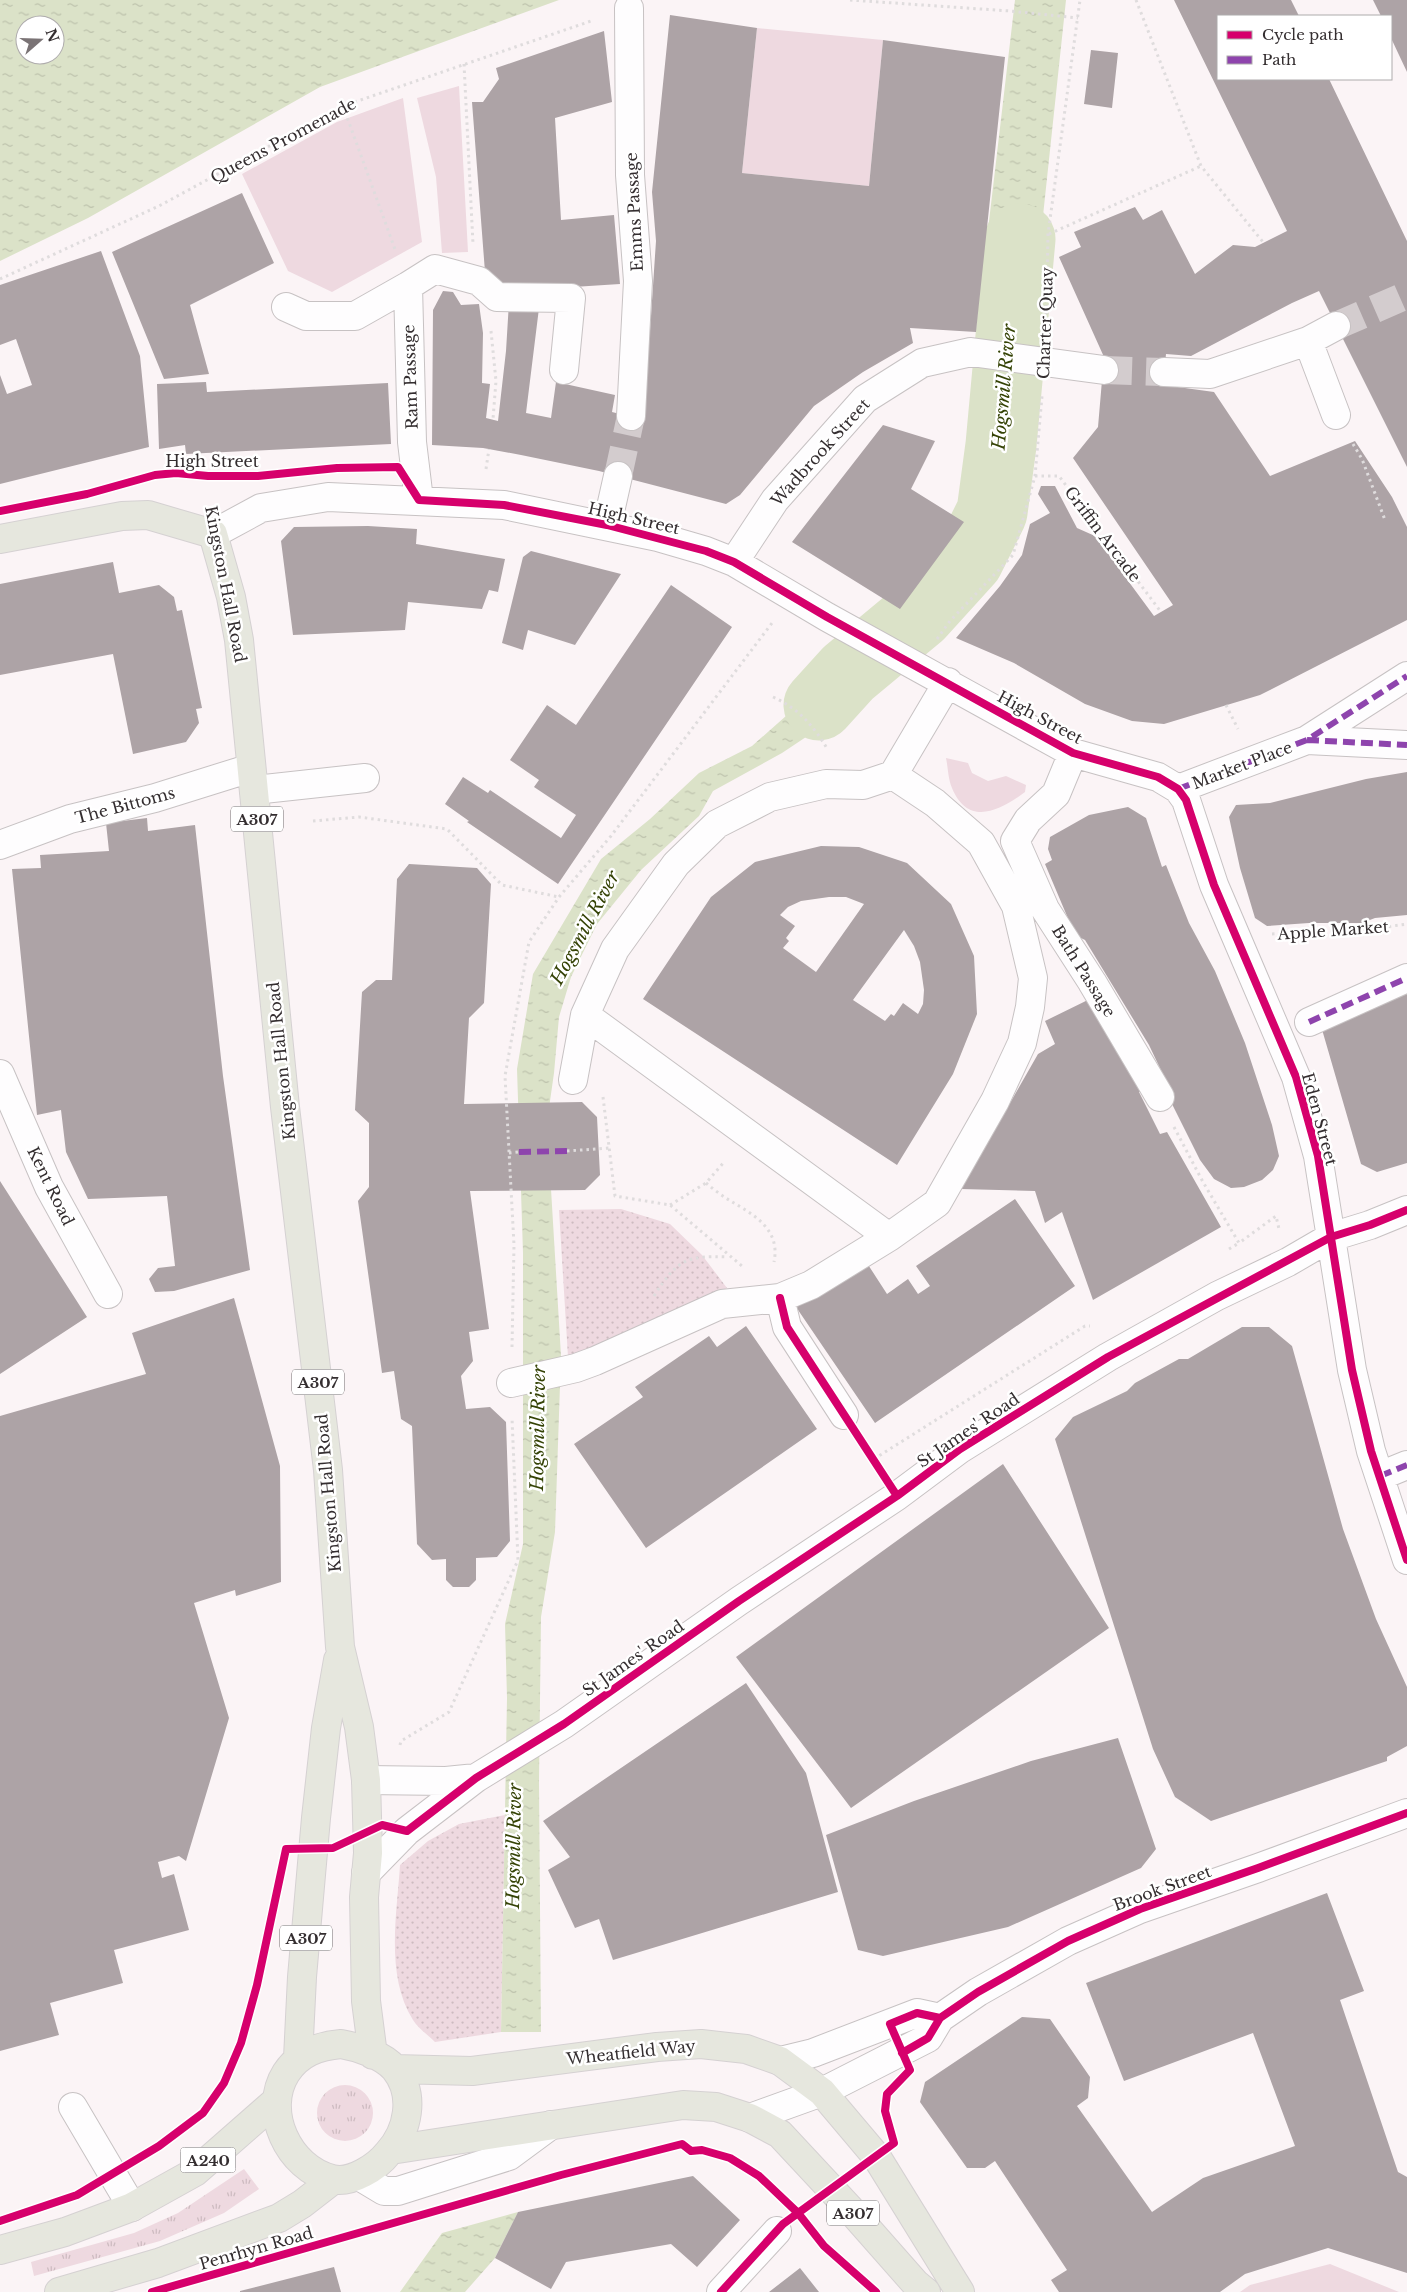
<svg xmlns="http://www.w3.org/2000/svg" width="1407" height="2292" viewBox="0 0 1407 2292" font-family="'Libre Baskerville',serif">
	<defs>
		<pattern id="grass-tufts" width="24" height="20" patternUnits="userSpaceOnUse" patternTransform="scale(1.25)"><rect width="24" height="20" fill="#eed9e0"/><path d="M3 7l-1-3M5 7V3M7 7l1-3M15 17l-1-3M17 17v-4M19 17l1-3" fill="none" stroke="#cdbbc0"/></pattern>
		<pattern id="park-dots" width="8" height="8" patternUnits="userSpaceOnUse" patternTransform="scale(1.25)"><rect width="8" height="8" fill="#eed9e0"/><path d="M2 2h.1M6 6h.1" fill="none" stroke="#cdbbc0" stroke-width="1.8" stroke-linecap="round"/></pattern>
		<pattern id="water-ripples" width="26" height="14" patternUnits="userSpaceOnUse" patternTransform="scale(1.25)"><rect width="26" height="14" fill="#dbe2c8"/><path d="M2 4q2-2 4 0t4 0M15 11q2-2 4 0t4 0" fill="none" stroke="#bdc2ac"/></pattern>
	</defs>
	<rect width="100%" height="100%" fill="#fbf4f6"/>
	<path fill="url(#grass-tufts)" d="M317 2113a28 28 0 1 1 56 0a28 28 0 1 1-56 0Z
		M244,2169L259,2189L224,2213L160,2241L34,2276L31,2262L134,2233L178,2213Z"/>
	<path fill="url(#park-dots)" d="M621,1209L670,1224L702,1255L727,1288C677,1316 624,1341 568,1357L559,1210Z
		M505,1815L501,2032L435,2042C428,2035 418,2028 413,2020C385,1975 397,1914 400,1865L428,1841L459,1824Z"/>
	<path fill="#eed9e0" d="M757,28L883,40L869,186L742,173Z
		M459,86L468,252L442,253L436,177L417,98Z
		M403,98L422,242L332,292L288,271L242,174L337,122Z
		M946,758L968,763L972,773L988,781L1006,776L1026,785L1025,792C1000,811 968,827 952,788C948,779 948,767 946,758Z
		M1330,2264L1399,2292H1240L1250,2285Z"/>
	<path fill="url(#water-ripples)" fill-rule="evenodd" d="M0,0H559L320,87L88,218L0,261ZM25,25H55V55H25Z
		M1015,0H1066L1030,338L976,332Z
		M976,383L1027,389L1009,528L996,564L937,630L905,610L968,520Z
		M822,684L855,699L830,721L782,753L713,791L699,816L641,870L597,924L571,977L559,1017L554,1073L547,1122L561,1356L555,1532L541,1617L539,1782L541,2032H501L507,1698L505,1624L523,1544V1253L517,1069L533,974L601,859L650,819L699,773L752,746Z
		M518,2212L495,2258L465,2292H400L442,2233Z"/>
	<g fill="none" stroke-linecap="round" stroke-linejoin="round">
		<path stroke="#dbe2c8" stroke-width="71" d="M819,705L848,673L919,614L968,560L992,512L1001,445L1020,239"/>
	</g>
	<path fill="#ada3a6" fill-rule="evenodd" d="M1174,0H1291L1299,16H1218V79H1329L1407,241V467L1319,291L1292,303L1191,356L1166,354L1163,385L1214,392L1270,476L1355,441L1392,497L1407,527V620L1260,695L1164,724L1132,721L1085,704L1014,663L956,638L1000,586L1022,555L1030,524L1050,513L1038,494L1041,486H1055L1077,528L1095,536L1154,616L1173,605L1073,458L1098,427L1104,357L1059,257L1081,247L1074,232L1135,207L1143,220L1162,210L1195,274L1233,245L1255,247L1287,231Z
		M1373,0H1407V72L1391,38V16H1381Z
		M670,15L757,28L742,173L869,186L883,40L1005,57L976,332L910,328L913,343L863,372L814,406L740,495L726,504L599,471L521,455L483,448L432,445L433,310L443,291L453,292L461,305L479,304L483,333L482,383L490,384L486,418L498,421L506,351L509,302L540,300L526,413L551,418L556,382L615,395L612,412L644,420L656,241L652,192Z
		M604,31L612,102L555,118L561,220L614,215L620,284L511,291L485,272L472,102H483L499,79L496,68Z
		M1091,50L1118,53L1112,108L1084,104Z
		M242,193L274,263L190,305L209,374L164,379L112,252Z
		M101,251L140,356L149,447L0,484V375L7,394L32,385L16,339L0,345V285Z
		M206,382L207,392L388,383L391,444L186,454L185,445L159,449L157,384Z
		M883,425L935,441L911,489L964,522L900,609L792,542Z
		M368,526L417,529L416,544L505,559L498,592L489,590L482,609L408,602L405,630L293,635L281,541L294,527Z
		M531,551L621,574L575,645L528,630L523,650L502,643L523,557Z
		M113,562L119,593L159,585L174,597L177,611L182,610L202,708L196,709L199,723L186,742L133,754L113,654L0,675V584Z
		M671,585L732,627L558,884L467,822L469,821L445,804L463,777L488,793L490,790L561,838L576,815L534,787L539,780L510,760L547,705L576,725Z
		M1407,772V915L1375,918L1362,923H1309L1267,926L1255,918L1240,868L1229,817L1236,805L1270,803L1366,779Z
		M1128,807L1146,818L1162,867L1166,865L1189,923L1215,971L1245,1043L1272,1125L1279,1156L1273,1170L1262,1180L1244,1187L1231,1188L1214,1179L1200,1160L1163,1086L1167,1083L1149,1045L1085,940L1075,935L1045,864L1052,860L1048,849L1050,837L1089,815Z
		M147,818L148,831L195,825L223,1076L250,1270L174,1291L155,1292L149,1279L158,1268L175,1266L167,1196L88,1199L66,1152L61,1110L37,1115L12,869L41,868L40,855L109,851L106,823Z
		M821,846L859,847L907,863L951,904L974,956L977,1014L953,1074L897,1165L643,999L711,897L755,862ZM829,897H846L864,904L816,972L783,948L789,941L786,938L795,926L780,915L788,907L801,901ZM904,930L914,946L920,962L924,990L923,1004L918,1014L903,1003L894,1016L891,1014L885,1021L853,1000Z
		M409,864L477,868L491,884L484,1003L469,1018L464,1104L582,1102L597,1117L600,1175L585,1190L470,1191L489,1329L469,1332L473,1361L461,1376L466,1409L490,1407L506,1422L510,1541L497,1557L476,1558V1580L469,1587H453L446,1580V1559L432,1560L417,1544L412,1426L401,1419L394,1371L382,1373L358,1201L369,1187V1123L355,1110L362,992L376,980H392L397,879Z
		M1407,994V1163L1377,1172L1361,1164L1321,1026Z
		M1096,996L1144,1090L1139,1092L1160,1134L1167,1132L1221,1227L1093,1300L1062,1212L1045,1223L1035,1191L961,1189L1038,1054L1055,1044L1045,1021Z
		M0,1181L87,1317L0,1374Z
		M1015,1199L1075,1286L875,1423L796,1307L865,1260L887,1294L908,1279L918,1294L930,1286L916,1266Z
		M234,1298L280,1466L281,1582L236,1596L235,1590L194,1603L229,1718L186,1861L179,1856L158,1862L162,1878L174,1874L189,1930L114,1950L123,1983L50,2003L59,2035L0,2051V1416L146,1374L132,1333Z
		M746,1326L817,1429L646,1548L574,1444L643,1397L635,1387L709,1336L717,1347Z
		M1242,1327H1269L1292,1346L1343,1529L1376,1619L1407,1687V1746L1387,1757V1761L1211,1821L1175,1797L1153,1749L1055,1439L1073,1417L1127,1391L1135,1383L1179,1359H1188Z
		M1003,1464L1109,1628L851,1808L736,1657Z
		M746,1683L806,1773L838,1892L613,1960L599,1919L575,1928L548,1870L570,1857L543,1821Z
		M1118,1738L1156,1849L1141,1868L1008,1927L883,1956L858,1950L826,1835L914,1801L1031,1761Z
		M1327,1893L1364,1991L1340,2000L1398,2172L1407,2177V2273L1328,2248L1245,2274L1220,2292H1059L1051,2280L1067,2270L995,2161L985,2168H967L920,2102L925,2082L1022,2017L1050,2019L1090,2077L1088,2098L1077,2106L1152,2212L1203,2178L1295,2146L1253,2033L1124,2081L1086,1983Z
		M693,2176L740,2220L697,2267L671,2244L566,2262L551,2289L495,2258L518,2212Z
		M334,2267L341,2292H240V2291Z
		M800,2268L819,2292H769Z"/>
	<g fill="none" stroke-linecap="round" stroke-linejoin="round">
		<path stroke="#d3ccce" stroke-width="28" stroke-dasharray="28 14" stroke-linecap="butt" d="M1336,326L1407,295
			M1104,370L1164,372
			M618,476L631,416"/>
		<g stroke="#c7c2c3" stroke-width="30">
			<path id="minor" d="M629,8L630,175L638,281L631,416
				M286,307L306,316H355L408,286
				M1308,341L1336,415
				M1164,372L1210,374L1308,341L1336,326
				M419,500L412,442L408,286L435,269L479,281L497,297L571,298L564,370
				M607,525L618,476
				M213,534L261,508L328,497L504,505L658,537L706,551L734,562L827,617L1073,753L1158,777L1178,789L1186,800L1214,885L1296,1077L1318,1156L1352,1370L1371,1451L1407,1560
				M734,562L775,500L865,399L922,363L971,352L1104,370
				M1307,740L1407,745
				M1073,753L1056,794L1028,820L1015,841L1045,909L1092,982L1160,1097
				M1178,789L1307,740L1407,676
				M254,790L365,778
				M0,845L70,819L155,798L251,768
				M585,1015L889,1237
				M1309,1022L1407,978
				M0,1074L49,1187L108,1294
				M573,1080L585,1015L615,949L676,864L717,824L770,797L826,784L863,785L893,775L948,682
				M780,1298L787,1327L844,1415
				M511,1383L576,1368L595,1361L722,1304L780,1298L811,1285L889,1237L937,1203L995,1101L1022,1043L1030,1007L1033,978L1016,906L981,843L935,803L893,775
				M1380,1476L1407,1465
				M366,1780L446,1781L476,1778
				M366,1873L407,1831L476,1778L564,1724L739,1601L897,1496L960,1449L1108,1357L1217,1296L1288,1262L1331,1237L1370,1225L1407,1210
				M780,2061L813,2053L917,2013L940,2018
				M73,2107L132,2207
				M750,2118L822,2092L928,2038L940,2018L978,1992L1068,1941L1140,1909L1258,1868L1407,1813
				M359,2176L384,2191H398L509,2156L551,2125
				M721,2292L777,2231"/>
		</g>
		<g stroke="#d5d1d2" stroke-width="30">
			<path id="major" d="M0,539L122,516L148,515L213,534L231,597L239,640L285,1107L328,1470L340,1647L359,1727L366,1780L368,1853L364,1897L366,2001L373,2055
				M341,2044C358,2047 383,2055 395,2069C416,2095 408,2131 388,2153C377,2167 351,2184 332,2179C288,2168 262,2111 286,2073C299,2053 318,2046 341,2044Z
				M298,2058L302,1977L316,1818L326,1728L338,1660
				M395,2069L472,2071L657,2047L701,2044L746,2049L780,2061L822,2092L876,2156L960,2292
				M391,2150L683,2105L716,2107L750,2118L780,2134L848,2207L915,2283L926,2292
				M0,2250L65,2232L132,2207L195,2172L276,2101
				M59,2292L158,2263L279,2218L302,2204L333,2180"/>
		</g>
		<path stroke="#dfdcdd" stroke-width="3" stroke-dasharray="2.5 4" stroke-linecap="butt" d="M850,0L1010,11L1078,18
			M1136,0L1201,166L1263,242
			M464,64L473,244
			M343,106L396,252
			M1049,234L1201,166
			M0,279L159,206L343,106L594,20
			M1046,327L1048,234L1080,0
			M491,331L496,381L493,419
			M1353,444L1362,459L1385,520
			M486,469L489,449
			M1035,476H1059L1161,612
			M937,639L950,621L1013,555L1035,476L1042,396
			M773,697C799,709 813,725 828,750
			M1226,705L1238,729
			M313,821L359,817L447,829L502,885L559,897
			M1272,934L1378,928L1407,924
			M603,1097L615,1196L670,1205L742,1266
			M1174,1127L1203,1182L1239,1243L1276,1216L1279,1229
			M567,1151L610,1148
			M509,1153L519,1152
			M706,1183C713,1189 721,1195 729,1200C752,1214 781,1228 774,1262
			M670,1205L706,1183L725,1161
			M1229,1249L1239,1243
			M654,1296C677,1260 686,1255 728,1257
			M512,1347L514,1245L505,1076L529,942L559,897L611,836L772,623
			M874,1459L1085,1326H1090
			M400,1745L401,1741L449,1712L518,1560L512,1418"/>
		<use href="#minor" stroke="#fefdfe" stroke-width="28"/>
		<use href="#major" stroke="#e6e7de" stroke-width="28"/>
		<path stroke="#8e44ad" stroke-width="6" stroke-dasharray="12 6" stroke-linecap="butt" d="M1307,740L1407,745
			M1178,789L1307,740L1407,676
			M1309,1022L1407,978
			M519,1152L567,1151
			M1380,1476L1407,1465"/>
		<g stroke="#fff" stroke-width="11">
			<path id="cycleway" d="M0,511L87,494L155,475L176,473L208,476H258L337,468L398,467L419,500L504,505L607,525L706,551L734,562L827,617L1073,753L1158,777L1178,789L1186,800L1214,885L1296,1077L1318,1156L1352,1370L1371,1451L1407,1560
				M780,1298L787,1327L897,1496
				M902,2053L928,2038L940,2018L978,1992L1068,1941L1140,1909L1258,1868L1407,1813
				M0,2221L77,2195L159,2146L203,2113L224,2083L241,2043L257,1985L286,1849L333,1848L382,1825L407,1831L476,1778L564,1724L739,1601L897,1496L960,1449L1108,1357L1331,1237L1370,1225L1407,1210
				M152,2292L561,2175L682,2144L691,2151L702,2150L730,2158L759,2176L798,2213L824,2246L876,2292
				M721,2292L783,2224L894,2143L885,2111L887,2094L910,2070L890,2024L917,2013L940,2018"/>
		</g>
		<use href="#cycleway" stroke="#d6006c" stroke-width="8"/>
	</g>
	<g text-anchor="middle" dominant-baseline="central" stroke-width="5" stroke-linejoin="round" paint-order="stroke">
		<g fill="#fff" stroke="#716d6e" stroke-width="1">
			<rect x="231" y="806.5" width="52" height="25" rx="4"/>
			<rect x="292" y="1369.5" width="52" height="25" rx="4"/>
			<rect x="280" y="1925.5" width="52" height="25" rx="4"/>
			<rect x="180.5" y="2147.5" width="55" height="25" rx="4"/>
			<rect x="827" y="2200.5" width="52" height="25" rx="4"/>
		</g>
		<g font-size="15" font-weight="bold" fill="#342e30">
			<text x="257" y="819">A307</text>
			<text x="318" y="1382">A307</text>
			<text x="306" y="1938">A307</text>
			<text x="208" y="2160">A240</text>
			<text x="853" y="2213">A307</text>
		</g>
		<g font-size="16" fill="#342e30" stroke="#fff">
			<text transform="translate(283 140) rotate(-28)">Queens Promenade</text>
			<text transform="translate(634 212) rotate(-93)">Emms Passage</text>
			<text transform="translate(1045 323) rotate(-88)">Charter Quay</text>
			<text transform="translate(410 377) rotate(-92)">Ram Passage</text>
			<text transform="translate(820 452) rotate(-48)">Wadbrook Street</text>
			<text x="212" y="461">High Street</text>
			<text transform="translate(634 518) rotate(13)">High Street</text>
			<text transform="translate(1103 534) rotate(53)">Griffin Arcade</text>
			<text transform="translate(226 584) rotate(79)">Kingston Hall Road</text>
			<text transform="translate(1040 717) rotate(28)">High Street</text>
			<text transform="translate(1242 765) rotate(-21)">Market Place</text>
			<text transform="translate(125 805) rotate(-15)">The Bittoms</text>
			<text transform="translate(1333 930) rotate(-4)">Apple Market</text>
			<text transform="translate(1084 971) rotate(58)">Bath Passage</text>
			<text transform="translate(281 1061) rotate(-96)">Kingston Hall Road</text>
			<text transform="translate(1320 1119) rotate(75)">Eden Street</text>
			<text transform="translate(51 1186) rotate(64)">Kent Road</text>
			<text transform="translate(968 1430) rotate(-34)">St James' Road</text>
			<text transform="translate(328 1493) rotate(-95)">Kingston Hall Road</text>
			<text transform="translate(633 1658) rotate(-35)">St James' Road</text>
			<text transform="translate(1162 1888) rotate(-20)">Brook Street</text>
			<text transform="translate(631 2052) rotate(-6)">Wheatfield Way</text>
			<text transform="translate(256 2248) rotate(-16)">Penrhyn Road</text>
		</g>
		<g font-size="18" font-style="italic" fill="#354306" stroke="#fff">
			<text transform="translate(1004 387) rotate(-85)">Hogsmill River</text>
			<text transform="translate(585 928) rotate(-62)">Hogsmill River</text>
			<text transform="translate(538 1428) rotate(-89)">Hogsmill River</text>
			<text transform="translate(514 1846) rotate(-89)">Hogsmill River</text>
		</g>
	</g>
	<rect x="1217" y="15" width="175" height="65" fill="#ffffff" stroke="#aeabac"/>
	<rect x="1227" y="31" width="25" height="8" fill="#d6006c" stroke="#aeabac"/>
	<text x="1262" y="40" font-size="15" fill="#342e30">Cycle path</text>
	<rect x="1227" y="56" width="25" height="8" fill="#8e44ad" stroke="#aeabac"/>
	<text x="1262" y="65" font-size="15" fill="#342e30">Path</text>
	<g transform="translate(40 40) rotate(70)"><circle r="24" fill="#ffffff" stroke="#aeabac"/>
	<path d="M0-4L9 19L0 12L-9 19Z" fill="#7a7375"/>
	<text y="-8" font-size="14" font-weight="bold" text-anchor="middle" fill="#342e30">N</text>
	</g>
</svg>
